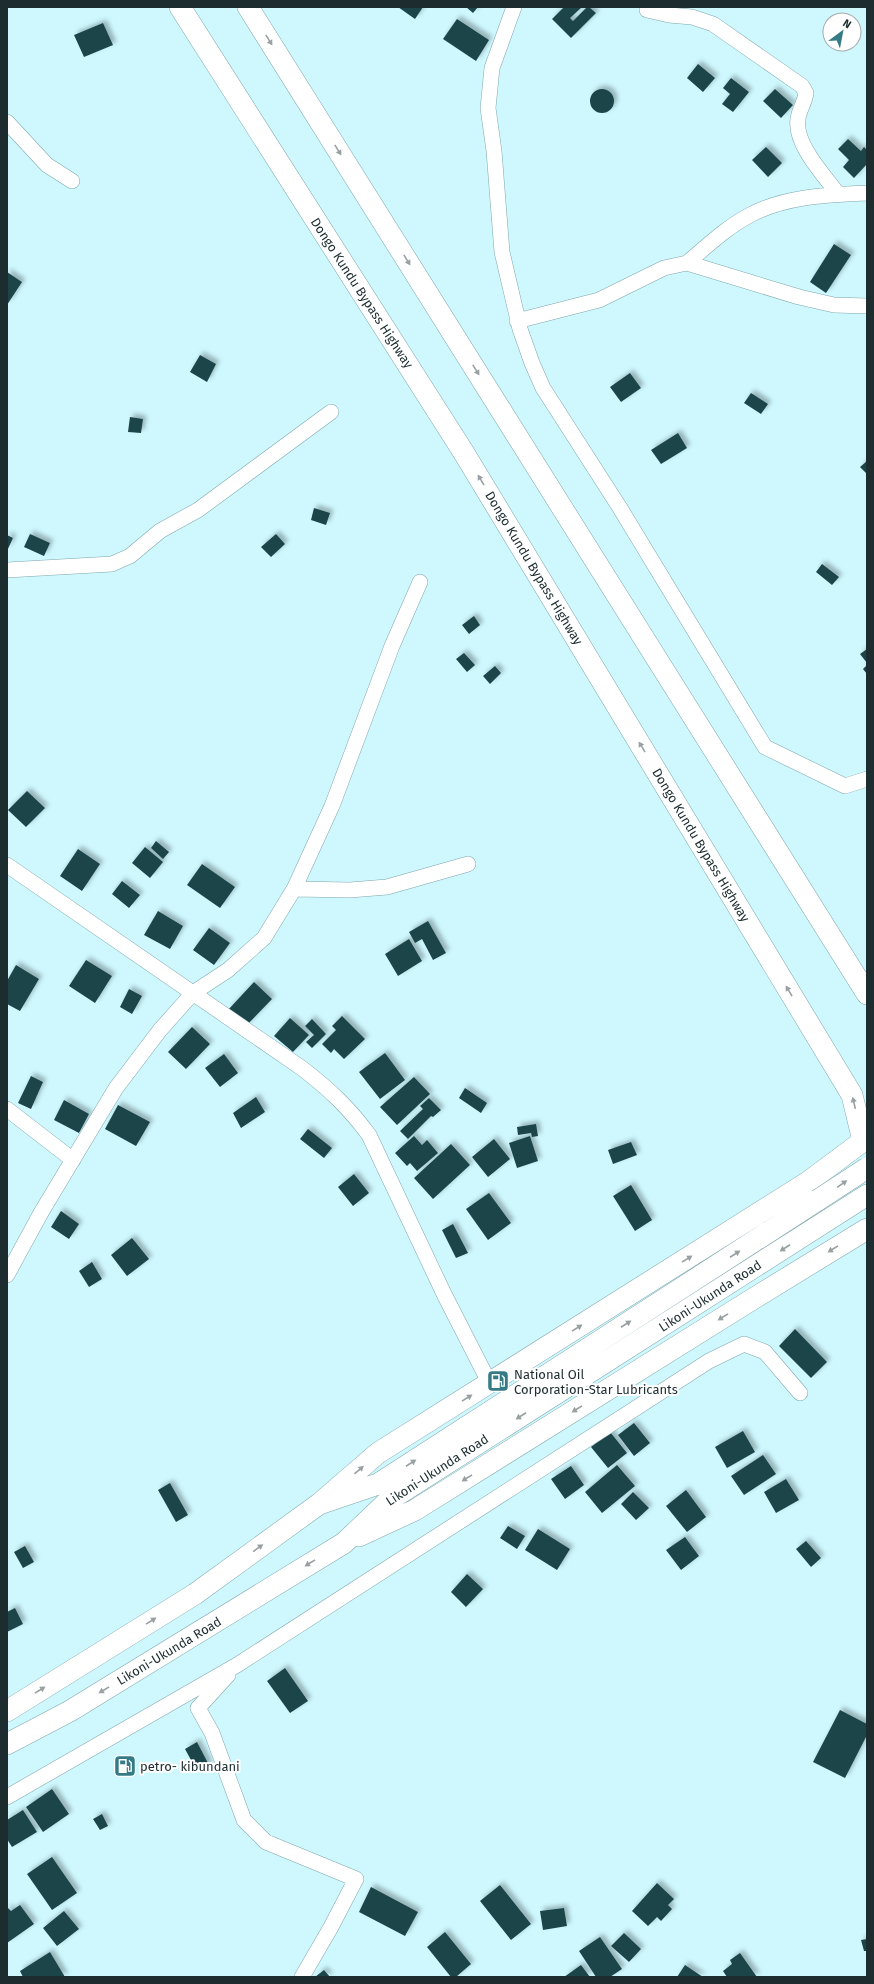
<svg xmlns="http://www.w3.org/2000/svg" width="874" height="1984" viewBox="0 0 874 1984" font-family="'Fira Sans',sans-serif">
	<defs>
		<filter id="shadow"><feDropShadow dx="3.5" dy="-3.5" stdDeviation="2" flood-color="#0004"/></filter>
	</defs>
	<rect width="100%" height="100%" fill="#cef8fe"/>
	<path fill="#1f444a" filter="url(#shadow)" d="M398,7H423L415,19Z
		M466,7H478L473,13Z
		M564,7H582L570,18L573,21L587,7H589L596,13L571,38L552,19Z
		M457,19L489,40L476,61L443,39Z
		M103,23L113,45L84,57L74,35Z
		M698,64L715,78L703,92L687,78Z
		M731,78L749,92L733,112L722,104L730,94L723,88Z
		M775,89L793,105L781,118L763,101Z
		M590 101a12 12 0 1 1 24 0a12 12 0 1 1-24 0Z
		M848,139L861,151L864,147L867,150V164L854,178L843,167L849,160L838,149Z
		M766,147L782,163L768,177L752,160Z
		M834,244L851,255L826,293L810,282Z
		M7,272L22,282L7,305Z
		M200,355L216,364L207,382L190,372Z
		M630,373L641,388L621,402L610,387Z
		M751,393L768,404L761,414L744,403Z
		M130,417L143,419L141,433L128,432Z
		M678,433L687,448L661,464L651,450Z
		M867,461V472L866,473L860,467Z
		M314,508L330,513L326,525L311,520Z
		M30,534L50,543L44,556L24,547Z
		M276,534L285,544L271,557L261,547Z
		M7,535L13,538L7,551Z
		M822,564L839,577L832,585L816,572Z
		M474,616L480,625L469,634L462,625Z
		M867,649V663L860,654Z
		M464,653L475,665L467,672L456,659Z
		M867,665V674L863,669Z
		M495,666L501,673L490,684L483,676Z
		M27,791L45,808L26,827L8,810Z
		M156,841L169,852L163,859L151,848Z
		M145,847L163,862L150,878L132,863Z
		M78,849L100,864L82,891L60,876Z
		M202,864L235,887L220,908L187,885Z
		M122,881L140,895L129,908L112,894Z
		M158,911L183,926L170,949L144,935Z
		M428,921L446,953L433,960L422,939L415,943L409,932Z
		M209,928L230,943L214,965L193,950Z
		M409,939L422,961L398,976L385,954Z
		M86,960L112,976L95,1003L69,986Z
		M16,965L39,979L20,1011L7,1004V981Z
		M254,982L272,999L246,1026L228,1010Z
		M129,989L142,996L132,1014L120,1007Z
		M342,1016L365,1039L344,1059L334,1049L331,1053L322,1044L336,1030L332,1026Z
		M290,1018L309,1035L293,1052L274,1036Z
		M312,1019L326,1034L312,1048L306,1042L314,1035L305,1026Z
		M192,1027L210,1044L186,1069L168,1052Z
		M385,1053L405,1080L380,1099L359,1072Z
		M224,1054L238,1073L220,1087L205,1068Z
		M31,1076L43,1082L31,1109L18,1103Z
		M414,1077L430,1094L397,1125L380,1107Z
		M465,1088L487,1103L481,1113L459,1098Z
		M256,1097L265,1112L241,1128L233,1113Z
		M429,1098L441,1110L433,1117L431,1116L408,1139L400,1131L423,1109L420,1106Z
		M64,1100L89,1114L79,1133L54,1120Z
		M118,1105L150,1122L136,1146L105,1129Z
		M536,1124L538,1136L532,1137L531,1133L518,1135L517,1127Z
		M308,1129L332,1148L324,1158L300,1139Z
		M414,1136L422,1145L427,1140L438,1153L417,1171L410,1163L407,1166L395,1153Z
		M530,1136L538,1161L517,1168L509,1143Z
		M494,1139L510,1159L488,1177L472,1157Z
		M631,1142L637,1155L613,1164L608,1150Z
		M451,1144L470,1165L433,1199L414,1178Z
		M354,1174L369,1193L353,1206L338,1187Z
		M631,1185L652,1220L635,1231L613,1196Z
		M489,1193L511,1223L488,1240L466,1209Z
		M61,1211L79,1224L69,1239L51,1227Z
		M453,1224L468,1253L456,1258L442,1230Z
		M132,1238L149,1259L127,1276L111,1255Z
		M92,1262L102,1279L89,1287L79,1271Z
		M795,1329L827,1362L811,1378L779,1346Z
		M634,1423L650,1443L634,1456L618,1435Z
		M743,1431L755,1452L727,1468L715,1447Z
		M610,1432L627,1453L608,1468L591,1447Z
		M763,1455L776,1474L744,1495L731,1476Z
		M617,1465L635,1486L602,1513L585,1492Z
		M571,1466L584,1485L565,1499L551,1479Z
		M786,1479L799,1500L776,1513L764,1492Z
		M170,1483L188,1515L176,1522L158,1490Z
		M686,1490L706,1517L687,1532L666,1506Z
		M633,1492L649,1508L636,1520L621,1504Z
		M508,1526L525,1536L517,1549L500,1538Z
		M538,1529L570,1549L557,1570L525,1550Z
		M685,1537L699,1556L681,1570L666,1550Z
		M806,1541L821,1558L811,1567L796,1549Z
		M25,1546L34,1562L23,1568L14,1552Z
		M467,1574L483,1589L466,1607L451,1592Z
		M15,1608L23,1624L7,1632V1612Z
		M285,1668L308,1701L290,1713L267,1681Z
		M840,1710L867,1724V1735L845,1778L813,1762Z
		M197,1742L209,1765L197,1771L185,1749Z
		M52,1789L69,1814L43,1832L26,1807Z
		M23,1810L37,1832L12,1847L7,1839V1820Z
		M102,1814L108,1826L100,1830L93,1819Z
		M52,1857L77,1893L52,1910L27,1874Z
		M657,1883L674,1899L668,1905L672,1909L661,1921L657,1917L648,1926L632,1911Z
		M500,1885L531,1924L511,1940L480,1901Z
		M371,1887L418,1912L405,1936L359,1912Z
		M20,1905L34,1924L7,1943V1907L11,1911Z
		M564,1908L567,1926L543,1930L540,1911Z
		M64,1911L79,1929L57,1946L43,1928Z
		M445,1932L471,1964L456,1977H451L427,1947Z
		M624,1933L641,1949L629,1962L611,1946Z
		M600,1937L622,1969L610,1977H596L579,1951Z
		M867,1939V1951H864L861,1940Z
		M50,1952L65,1977H23L20,1971Z
		M740,1953L757,1977H727L723,1971L732,1964L730,1960Z
		M581,1965L590,1977H564Z
		M685,1965L703,1977H677Z
		M324,1970L330,1977H315Z"/>
	<g fill="none" stroke-linecap="round" stroke-linejoin="round">
		<g stroke="#7fa7ad" stroke-width="16">
			<path id="minor" d="M514,7L492,68L488,108L494,151L502,252L520,329L532,363L543,388L620,508L765,747L845,786L867,779
				M647,10L669,15L692,17L713,24L802,86L806,93C805,102 799,110 798,119C794,144 824,175 838,194
				M7,122L47,165L72,181
				M687,263C707,246 727,227 750,215C786,196 827,195 867,193
				M517,321L599,300L664,268L687,263L799,297L834,305L867,306
				M7,570L112,564L130,556L160,531L198,510L331,412
				M7,865L303,1069C330,1090 349,1108 369,1135L444,1294L490,1384
				M294,889L350,890L387,887L468,864
				M7,1109L73,1160
				M7,1275L42,1211L116,1088L160,1030L193,993L228,970L264,938L294,889L332,806L392,646L420,582
				M228,1675L198,1708L212,1733L244,1820L266,1842L356,1879L331,1927L302,1977
				M7,1797L237,1665L709,1361L744,1344L765,1352L800,1393"/>
		</g>
		<g stroke="#7fa7ad" stroke-width="22">
			<path id="highway" d="M180,7L464,453L852,1095L863,1141L808,1182L378,1453L319,1504
				M248,7L867,994
				M359,1536L415,1510L756,1297L867,1229
				M7,1711L195,1594L319,1504L378,1484L818,1200
				M7,1744L70,1711L344,1543L388,1501L867,1195"/>
		</g>
		<use href="#minor" stroke="#fff" stroke-width="15"/>
		<use href="#highway" stroke="#fff" stroke-width="21"/>
		<g stroke="#7fa7ad" stroke-width="22" stroke-linecap="butt">
			<path id="highway-bridge" d="M818,1200L867,1168"/>
		</g>
		<use href="#highway-bridge" stroke="#fff" stroke-width="21"/>
	</g>
	<defs><path id="oneway-solid" d="M-6-.8H1V-3.2L6.5 0L1 3.2V.8H-6Z"/></defs>
	<g fill="#99a0a1">
		<use href="#oneway-solid" transform="translate(269 40) rotate(58)"/>
		<use href="#oneway-solid" transform="translate(338 150) rotate(58)"/>
		<use href="#oneway-solid" transform="translate(407 260) rotate(58)"/>
		<use href="#oneway-solid" transform="translate(476 370) rotate(58)"/>
		<use href="#oneway-solid" transform="translate(481 480) rotate(-121)"/>
		<use href="#oneway-solid" transform="translate(642 747) rotate(-121)"/>
		<use href="#oneway-solid" transform="translate(789 991) rotate(-121)"/>
		<use href="#oneway-solid" transform="translate(854 1103) rotate(-103)"/>
		<use href="#oneway-solid" transform="translate(842 1184) rotate(-34)"/>
		<use href="#oneway-solid" transform="translate(785 1248) rotate(147)"/>
		<use href="#oneway-solid" transform="translate(833 1249) rotate(148)"/>
		<use href="#oneway-solid" transform="translate(735 1254) rotate(-33)"/>
		<use href="#oneway-solid" transform="translate(687 1259) rotate(-32)"/>
		<use href="#oneway-solid" transform="translate(723 1317) rotate(148)"/>
		<use href="#oneway-solid" transform="translate(626 1324) rotate(-33)"/>
		<use href="#oneway-solid" transform="translate(577 1328) rotate(-32)"/>
		<use href="#oneway-solid" transform="translate(467 1398) rotate(-32)"/>
		<use href="#oneway-solid" transform="translate(577 1409) rotate(148)"/>
		<use href="#oneway-solid" transform="translate(521 1416) rotate(147)"/>
		<use href="#oneway-solid" transform="translate(411 1463) rotate(-33)"/>
		<use href="#oneway-solid" transform="translate(359 1470) rotate(-41)"/>
		<use href="#oneway-solid" transform="translate(467 1478) rotate(148)"/>
		<use href="#oneway-solid" transform="translate(258 1548) rotate(-36)"/>
		<use href="#oneway-solid" transform="translate(310 1563) rotate(148)"/>
		<use href="#oneway-solid" transform="translate(151 1621) rotate(-32)"/>
		<use href="#oneway-solid" transform="translate(40 1690) rotate(-32)"/>
		<use href="#oneway-solid" transform="translate(104 1690) rotate(149)"/>
	</g>
	<defs>
		<g id="fuel-square" transform="scale(1.15)"><rect x="-9" y="-9" width="18" height="18" rx="4" fill="#347b85" stroke="#fff"/><path d="M-5.5-6h7V0h2V4h1.3V-2.5L3-4.5l.8-.8L6-3V5H2.5V1h-1V6h-7ZM-4.2-4.7v3.2H.2V-4.7Z" fill="#fff"/></g>
	</defs>
	<g fill-rule="evenodd">
		<use href="#fuel-square" x="498" y="1381"/>
		<use href="#fuel-square" x="125" y="1766"/>
	</g>
	<g text-anchor="middle" dominant-baseline="central" stroke-width="4" stroke-linejoin="round" paint-order="stroke">
		<g font-size="13" fill="#1d2d2f" stroke="#fff">
			<text transform="translate(362 293) rotate(57)">Dongo Kundu Bypass Highway</text>
			<text transform="translate(534 568) rotate(59)">Dongo Kundu Bypass Highway</text>
			<text transform="translate(701 845) rotate(59)">Dongo Kundu Bypass Highway</text>
			<text transform="translate(710 1296) rotate(-33)">Likoni-Ukunda Road</text>
			<text transform="translate(437 1470) rotate(-33)">Likoni-Ukunda Road</text>
			<text transform="translate(169 1651) rotate(-31)">Likoni-Ukunda Road</text>
		</g>
		<g font-size="13" fill="#1d2d2f" stroke="#fff" text-anchor="start">
			<text x="514" y="1374">National Oil<tspan x="514" dy="15">Corporation-Star Lubricants</tspan></text>
			<text x="140" y="1766">petro- kibundani</text>
		</g>
	</g>
	<rect width="874" height="1984" fill="none" stroke="#1d2d2f" stroke-width="16"/>
	<g transform="translate(842 32) rotate(32)"><circle r="19" fill="#ffffff" stroke="#a5abac"/>
	<path d="M0-3L7 15L0 10L-7 15Z" fill="#347b85"/>
	<text y="-6" font-size="11" font-weight="bold" text-anchor="middle" fill="#1d2d2f">N</text>
	</g>
</svg>
